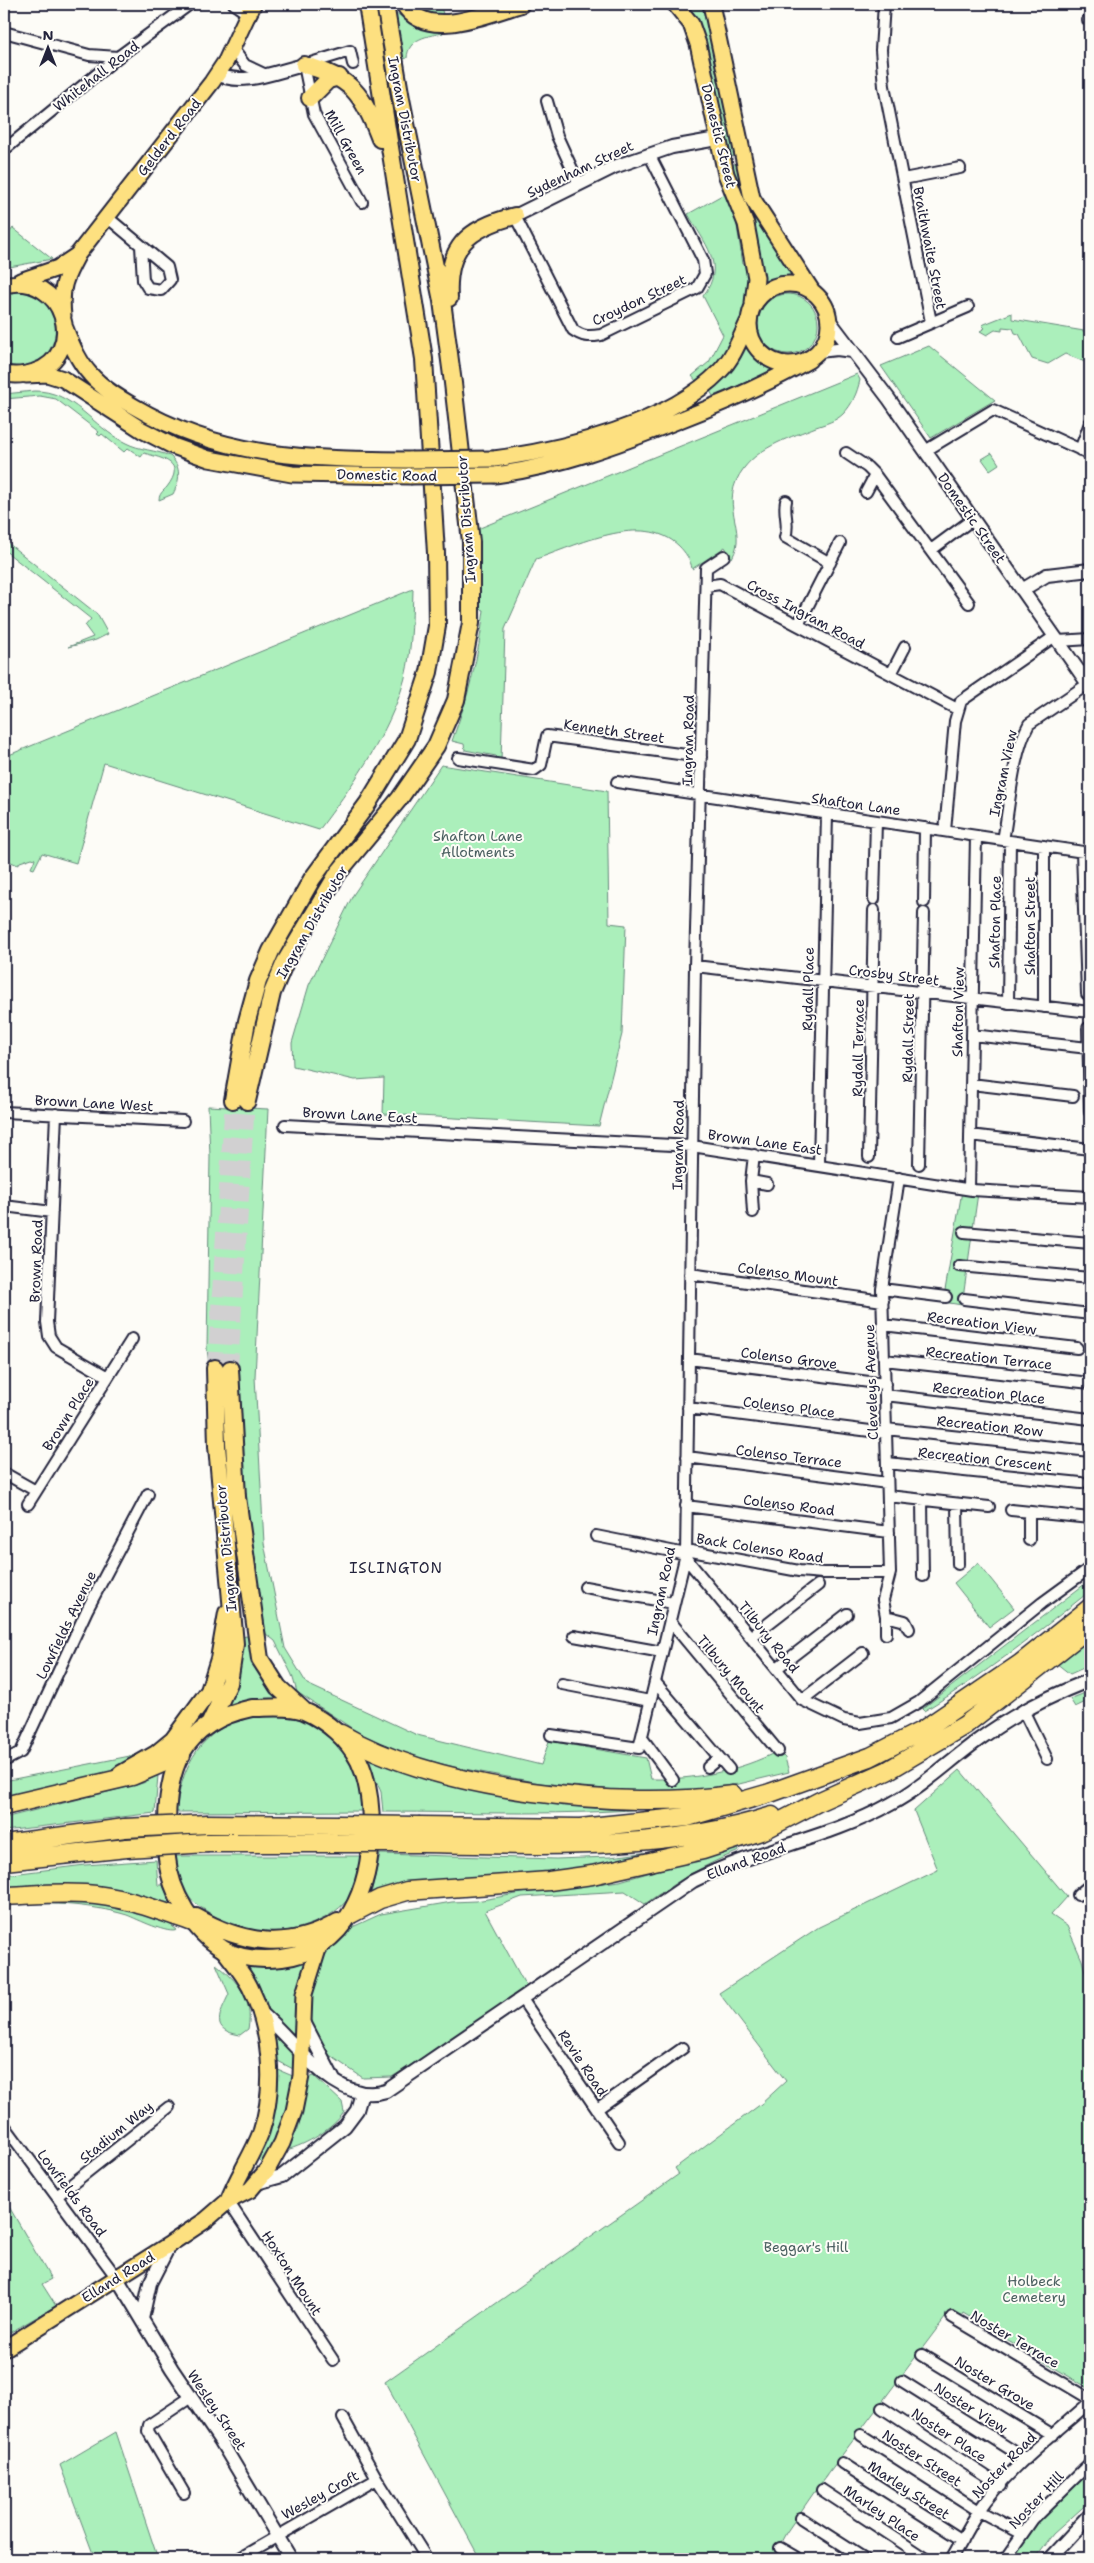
<svg xmlns="http://www.w3.org/2000/svg" width="1094" height="2563" viewBox="0 0 1094 2563" font-family="'Shantell Sans',sans-serif">
	<rect width="100%" height="100%" fill="#fdfcf7"/>
	<filter id="ink" filterUnits="userSpaceOnUse"><feTurbulence type="fractalNoise" baseFrequency=".02" numOctaves="2"/><feDisplacementMap in="SourceGraphic" scale="10" xChannelSelector="R" yChannelSelector="G"/><feConvolveMatrix kernelMatrix="1 2 1 2 8 2 1 2 1" color-interpolation-filters="sRGB"/></filter>
	<g filter="url(#ink)">
		<path fill="#abefbb" stroke="#66887b" d="M409,4H440L444,17H432Z
			M684,4H703L735,156L728,157L698,25L691,10Z
			M393,11L417,27L443,33C428,36 408,38 407,58L403,59L393,27Z
			M737,163L748,203L795,280L774,281L762,287L756,236L731,165Z
			M724,194L736,220L743,264L748,269C748,314 733,354 696,381L692,376L709,362L723,335L703,296C727,265 704,243 688,214Z
			M13,228L52,259L4,268V240Z
			M20,291C81,305 55,383 4,364V295Z
			M758 324a30 30 0 1 1 60 0a30 30 0 1 1-60 0Z
			M1012,313V319L1090,332V364L1065,354L1048,364L1032,359L1019,334L1015,333L1013,328L1002,327V331L995,330L987,335L980,331L985,328L982,325Z
			M747,342L757,358L776,370L713,396L709,389L741,353Z
			M929,346L995,400L931,438L881,366Z
			M857,374L860,380C857,393 852,405 843,414C836,421 825,424 816,427C791,437 761,446 744,468C716,504 749,529 732,558L725,547L692,569C691,560 685,552 679,546C643,511 576,546 536,559L505,629L501,761L496,756L465,750L464,744L452,741C469,694 478,659 484,610L479,609L475,530Z
			M34,391C73,390 92,427 126,443C139,450 156,450 170,456C182,467 180,481 173,494L159,500C159,494 163,491 167,487C186,462 164,459 144,453L141,457L128,448L124,452L102,434L100,436L97,434L99,432L56,399L40,396L4,399V394Z
			M992,453L999,464L990,470L982,459Z
			M4,540L97,614L108,634L96,640L68,647L93,637L85,626L91,619L4,550Z
			M413,589C412,622 412,660 401,691C383,743 351,787 319,830L104,763L76,863L42,853L34,869L31,868L35,859L32,858L20,862L18,865L4,859V757Z
			M441,765L607,791L609,923L626,925L622,1034L599,1126L383,1114L384,1078L355,1080L293,1066L292,1043L309,985L353,895Z
			M208,1106L268,1109L255,1377L264,1543L285,1648L307,1684L417,1735L541,1765L549,1741L646,1758L651,1779C693,1780 740,1771 778,1751L785,1758L789,1772L739,1784L685,1791H625L540,1783L459,1768L406,1755L359,1733L297,1692L292,1675L275,1641L266,1634L251,1545L244,1476L238,1370L236,1367L209,1365L207,1349L210,1156Z
			M962,1191L978,1193L962,1305L943,1302Z
			M978,1563L1014,1608L989,1627L954,1583Z
			M1090,1580V1591C1036,1634 984,1675 924,1711L922,1709Z
			M247,1636L258,1670L281,1699H255L227,1707C237,1684 242,1662 241,1637Z
			M1090,1637V1665L1070,1674L1056,1663Z
			M1090,1691V1700L1075,1707L1070,1699Z
			M273,1715L304,1720L337,1741L359,1779L365,1811L176,1812C181,1771 196,1736 238,1720C248,1716 262,1716 273,1715Z
			M363,1750L395,1765L659,1808C567,1816 475,1812 383,1812L381,1792Z
			M145,1753L126,1768L4,1800V1781Z
			M960,1770L1067,1897L1051,1915L1067,1926L1082,1960L1090,1990V2389L963,2313L961,2316L951,2310L815,2491L786,2533L772,2559H480L385,2382L679,2174L675,2168L761,2104L786,2081L719,1993L819,1927L938,1870L914,1811Z
			M158,1775L155,1813L4,1831V1818L143,1783Z
			M738,1847L739,1851C705,1864 674,1883 645,1904L625,1891L522,1897L485,1911L528,1990L392,2077L363,2078L325,2052L313,2032L309,2005L315,1973L326,1954L346,1930L381,1914L452,1902L476,1901L522,1893L620,1881Z
			M682,1848L634,1861L556,1872L408,1882L371,1893L380,1854L556,1859L610,1857Z
			M175,1856H363C360,1871 357,1886 348,1899C329,1923 287,1935 257,1932C238,1930 220,1921 205,1910C197,1905 187,1898 183,1889C177,1879 176,1868 175,1856Z
			M156,1860L158,1885H163L175,1912L4,1889V1875L85,1865Z
			M4,1900C50,1901 141,1896 177,1930C169,1935 137,1919 127,1915C91,1904 41,1901 4,1906Z
			M309,1960L297,2009L294,2039L269,2011L257,1981L244,1963L289,1965Z
			M216,1964C238,1981 254,2000 248,2029L240,2035C210,2030 219,2015 229,1994Z
			M272,2030L296,2053L295,2070L276,2060Z
			M276,2069L295,2077L287,2119L264,2162H261L257,2158Z
			M314,2076L342,2102L344,2112C333,2129 306,2145 286,2150L298,2129L309,2078Z
			M4,2198L51,2279L42,2284L56,2306L4,2336Z
			M116,2432L158,2559H95L60,2465Z
			M1090,2468V2501L1053,2534L1034,2559H1008L1025,2532Z"/>
		<g fill="none" stroke-linecap="round" stroke-linejoin="round">
			<path stroke="#d1d0d1" stroke-width="16" stroke-dasharray="16 8" stroke-linecap="butt" d="M215,1368L233,1100
				M230,1369L247,1101"/>
			<g stroke="#22223b" stroke-width="14">
				<path id="minor" d="M234,4L248,14
					M884,4L881,50L884,86L931,322
					M1088,20H1090
					M4,32L89,55L118,57
					M232,48L245,65L264,74
					M353,64L350,51L304,65L314,114L362,202
					M547,101L557,136L579,184
					M4,150L118,57L190,4
					M903,179L960,168
					M515,216L573,330C583,337 589,337 601,335L697,288L705,274L703,260L649,154
					M107,217L167,267L170,280L161,290L148,288L143,280L141,246
					M898,337L968,307
					M1080,450L1090,423
					M925,451L993,410L1090,454
					M846,453L867,467L875,475L969,603
					M866,492L875,475
					M786,501C783,514 790,524 785,537L830,563
					M931,550L973,519
					M706,586L720,584L957,709
					M798,625L840,543
					M1058,641L1090,639
					M1080,672L1090,671
					M891,674L905,647
					M458,758L534,770L541,765L547,736L701,757
					M617,782L1090,853
					M945,831L955,721L961,701L1055,636
					M1003,840C1010,805 1012,755 1029,724L1088,684
					M1044,846V1007
					M1082,852L1087,994
					M874,899L876,821
					M924,902L925,828
					M695,966L1090,1012
					M1008,1003L1010,841
					M1088,1028L1090,1112
					M972,1035L1088,1048
					M971,1084L1073,1096
					M4,1112L183,1121
					M56,1114L47,1322L49,1336L56,1347L108,1377
					M285,1125L692,1146L972,1190L1090,1197
					M970,1135L1090,1149
					M869,1157L874,910
					M819,1164L827,814
					M919,1164L924,913
					M899,1178L882,1289L890,1573L883,1600L886,1616L905,1621L909,1629
					M751,1181L767,1184
					M969,1189L976,836
					M4,1206L52,1212
					M753,1212L751,1181L754,1155
					M964,1232L1090,1243
					M959,1266L1090,1278
					M690,1274L883,1301
					M882,1289L946,1297
					M964,1299L1090,1314
					M883,1325L1077,1348
					M689,1359L885,1384
					M884,1360L1090,1383
					M885,1395L1090,1419
					M688,1408L886,1433
					M886,1429L1090,1451
					M687,1457L887,1483
					M887,1463L1081,1483
					M4,1473L36,1491
					M888,1496L989,1507
					M922,1500L923,1576
					M28,1504L132,1339
					M957,1504L958,1564
					M686,1506L889,1532
					M1011,1510L1090,1518
					M596,1536L686,1554
					M1029,1540V1512
					M686,1550L799,1571L823,1573H890
					M685,1557L802,1700L844,1720L860,1723L891,1718L919,1702L1042,1603L1090,1568
					M585,1587L673,1603
					M886,1616V1634
					M670,1621L778,1751
					M574,1636L662,1652
					M751,1637L818,1585
					M777,1668L847,1614
					M655,1682L729,1769
					M562,1684L650,1701
					M802,1700L863,1653
					M1023,1710L1047,1759
					M551,1735L639,1748L686,1554L695,966L706,568L724,556
					M642,1738L673,1780
					M4,1761L21,1752L87,1610L148,1494
					M708,1767L719,1758
					M1078,1895L1090,1885
					M522,1999L619,2142
					M597,2109L683,2048
					M4,2125L117,2278
					M57,2196L169,2107
					M228,2201L333,2360
					M952,2317L1090,2399
					M922,2355L1053,2435
					M902,2381L1026,2459
					M882,2408L1001,2486
					M343,2418L377,2479L427,2559
					M861,2435L979,2511L1021,2533
					M842,2463L962,2540
					M822,2490L927,2559
					M184,2493L148,2431L149,2425L191,2397
					M801,2518L865,2559
					M780,2548L799,2559
					M238,2559L377,2479
					M951,2559C960,2544 968,2527 978,2512C1005,2471 1053,2435 1090,2402
					M1005,2559L1033,2519L1090,2463"/>
			</g>
			<g stroke="#22223b" stroke-width="16">
				<path id="tertiary" d="M217,74C243,87 277,71 304,65
					M515,216L614,167L672,147L717,139
					M829,320L889,399L1090,687
					M819,351L837,349L852,351
					M1022,590L1047,575L1090,570
					M259,2011C293,2038 335,2107 386,2091L693,1881C757,1849 828,1839 891,1804C923,1787 948,1762 977,1741C1012,1715 1049,1696 1090,1680
					M303,2020L334,2080
					M257,2183L282,2176L345,2126L357,2110L362,2093
					M117,2278L172,2369L220,2440L291,2559
					M142,2319L150,2283L170,2244
					M1049,2559L1090,2515"/>
			</g>
			<g stroke="#22223b" stroke-width="19">
				<path id="primary" d="M675,4L691,24L698,44L726,174L746,224L756,278L753,303
					M711,4L752,198L812,291
					M20,281L58,268L76,256
					M749 324a40 40 0 1 1 80 0a40 40 0 1 1-80 0Z
					M4,285C64,270 89,354 34,372C24,375 14,377 4,373
					M63,316C60,287 65,278 78,254L212,82L226,61L248,14
					M65,328C71,344 78,361 90,374C102,388 119,398 135,407C224,459 311,459 411,460
					M26,375L47,374L63,379L142,430L173,446L209,459L292,474L410,476
					M494,459C565,449 669,424 720,371C733,358 740,339 748,322
					M495,475C559,466 617,445 677,421C723,403 767,384 809,360
					M223,1949C232,1961 243,1973 250,1987C271,2029 276,2087 261,2132C252,2156 237,2177 228,2201
					M4,2349L170,2244L206,2220L228,2201L250,2190L267,2170L282,2143L294,2111L301,2076L304,1994L319,1946"/>
			</g>
			<g stroke="#22223b" stroke-width="20">
				<path id="trunk" d="M404,4C426,42 488,13 521,4
					M248,14L253,4
					M304,65C351,77 363,94 380,139
					M310,98L328,80L339,77
					M449,298C446,247 468,228 515,216
					M233,1100L247,1021L258,981L271,951L312,879L368,803L407,739L429,672L437,626L436,553L424,359L367,4
					M247,1101L272,993L285,962L338,873L400,798L436,746L456,700L471,623V542L453,383L442,301L401,99L385,4
					M230,1369L237,1497L260,1659L278,1687L303,1710
					M252,1708C267,1708 290,1705 304,1711C327,1721 348,1739 359,1761C369,1782 371,1806 371,1828C371,1886 348,1950 282,1958C263,1960 239,1959 223,1949C193,1931 170,1892 167,1858C165,1847 166,1835 167,1824C167,1801 170,1775 181,1754C196,1728 223,1714 252,1708Z
					M210,1723L229,1683L235,1644L217,1446L215,1368
					M121,1774L156,1754L173,1740L209,1691L219,1659L227,1613
					M196,1917C243,1944 289,1951 338,1922"/>
			</g>
			<g stroke="#22223b" stroke-width="21">
				<path id="motorway" d="M341,1734C441,1792 619,1810 733,1795
					M4,1806L132,1776L181,1755
					M208,1824L337,1825
					M420,1826L580,1828L687,1817L770,1793L870,1757L923,1730L1020,1664L1090,1608
					M208,1843H339
					M423,1843C539,1845 659,1852 772,1816
					M4,1844L125,1828
					M4,1861L127,1848
					M4,1896C30,1895 58,1892 85,1894C122,1896 157,1910 193,1922
					M351,1914L380,1899L407,1891L549,1881L592,1875L703,1850L764,1830L820,1801L887,1771L965,1725L1090,1627"/>
			</g>
			<use href="#minor" stroke="#fdfcf7" stroke-width="10"/>
			<use href="#tertiary" stroke="#fdfcf7" stroke-width="12"/>
			<use href="#primary" stroke="#fde080" stroke-width="15"/>
			<use href="#trunk" stroke="#fde080" stroke-width="16"/>
			<use href="#motorway" stroke="#fde080" stroke-width="18"/>
			<g stroke="#22223b" stroke-width="19" stroke-linecap="butt">
				<path id="primary-bridge" d="M411,460L494,459
					M410,476L495,475"/>
			</g>
			<g stroke="#22223b" stroke-width="21" stroke-linecap="butt">
				<path id="motorway-bridge" d="M337,1825L420,1826
					M125,1828L208,1824
					M339,1843H423
					M127,1848L208,1843"/>
			</g>
			<use href="#primary-bridge" stroke="#fde080" stroke-width="15"/>
			<use href="#motorway-bridge" stroke="#fde080" stroke-width="18"/>
		</g>
	</g>
	<g text-anchor="middle" dominant-baseline="central" stroke-width="4" stroke-linejoin="round" paint-order="stroke">
		<g font-size="14" fill="#22223b" stroke="#fdfcf7">
			<text transform="translate(96 76) rotate(-38)">Whitehall Road</text>
			<text transform="translate(405 119) rotate(79)">Ingram Distributor</text>
			<text transform="translate(719 136) rotate(76)">Domestic Street</text>
			<text transform="translate(169 137) rotate(-52)">Gelderd Road</text>
			<text transform="translate(346 142) rotate(61)">Mill Green</text>
			<text transform="translate(580 169) rotate(-25)">Sydenham Street</text>
			<text transform="translate(930 248) rotate(79)">Braithwaite Street</text>
			<text transform="translate(639 300) rotate(-25)">Croydon Street</text>
			<text transform="translate(387 475) rotate(1)">Domestic Road</text>
			<text transform="translate(972 518) rotate(55)">Domestic Street</text>
			<text transform="translate(466 519) rotate(-94)">Ingram Distributor</text>
			<text transform="translate(806 614) rotate(28)">Cross Ingram Road</text>
			<text transform="translate(614 731) rotate(8)">Kenneth Street</text>
			<text transform="translate(688 740) rotate(-89)">Ingram Road</text>
			<text transform="translate(1003 773) rotate(-78)">Ingram View</text>
			<text transform="translate(856 804) rotate(8)">Shafton Lane</text>
			<text transform="translate(312 922) rotate(-60)">Ingram Distributor</text>
			<text transform="translate(995 922) rotate(-89)">Shafton Place</text>
			<text transform="translate(1030 926) rotate(-90)">Shafton Street</text>
			<text transform="translate(894 975) rotate(7)">Crosby Street</text>
			<text transform="translate(808 989) rotate(-89)">Rydall Place</text>
			<text transform="translate(958 1012) rotate(-89)">Shafton View</text>
			<text transform="translate(908 1038) rotate(-89)">Rydall Street</text>
			<text transform="translate(858 1048) rotate(-89)">Rydall Terrace</text>
			<text transform="translate(94 1103) rotate(3)">Brown Lane West</text>
			<text transform="translate(360 1115) rotate(3)">Brown Lane East</text>
			<text transform="translate(765 1142) rotate(8)">Brown Lane East</text>
			<text transform="translate(678 1145) rotate(-89)">Ingram Road</text>
			<text transform="translate(36 1261) rotate(-88)">Brown Road</text>
			<text transform="translate(788 1274) rotate(8)">Colenso Mount</text>
			<text transform="translate(982 1323) rotate(7)">Recreation View</text>
			<text transform="translate(789 1358) rotate(7)">Colenso Grove</text>
			<text transform="translate(989 1358) rotate(6)">Recreation Terrace</text>
			<text transform="translate(871 1382) rotate(-92)">Cleveleys Avenue</text>
			<text transform="translate(989 1393) rotate(6)">Recreation Place</text>
			<text transform="translate(789 1407) rotate(7)">Colenso Place</text>
			<text transform="translate(68 1414) rotate(-58)">Brown Place</text>
			<text transform="translate(990 1426) rotate(6)">Recreation Row</text>
			<text transform="translate(789 1456) rotate(7)">Colenso Terrace</text>
			<text transform="translate(985 1459) rotate(6)">Recreation Crescent</text>
			<text transform="translate(789 1505) rotate(7)">Colenso Road</text>
			<text transform="translate(226 1548) rotate(-95)">Ingram Distributor</text>
			<text transform="translate(760 1548) rotate(9)">Back Colenso Road</text>
			<text transform="translate(661 1591) rotate(-78)">Ingram Road</text>
			<text transform="translate(66 1625) rotate(-64)">Lowfields Avenue</text>
			<text transform="translate(769 1637) rotate(51)">Tilbury Road</text>
			<text transform="translate(731 1674) rotate(50)">Tilbury Mount</text>
			<text transform="translate(746 1861) rotate(-20)">Elland Road</text>
			<text transform="translate(583 2063) rotate(56)">Revie Road</text>
			<text transform="translate(116 2132) rotate(-39)">Stadium Way</text>
			<text transform="translate(72 2193) rotate(53)">Lowfields Road</text>
			<text transform="translate(292 2273) rotate(57)">Hoxton Mount</text>
			<text transform="translate(118 2277) rotate(-32)">Elland Road</text>
			<text transform="translate(1015 2339) rotate(30)">Noster Terrace</text>
			<text transform="translate(995 2383) rotate(31)">Noster Grove</text>
			<text transform="translate(971 2408) rotate(32)">Noster View</text>
			<text transform="translate(217 2410) rotate(56)">Wesley Street</text>
			<text transform="translate(949 2435) rotate(33)">Noster Place</text>
			<text transform="translate(922 2458) rotate(33)">Noster Street</text>
			<text transform="translate(1004 2465) rotate(-46)">Noster Road</text>
			<text transform="translate(909 2490) rotate(33)">Marley Street</text>
			<text transform="translate(320 2495) rotate(-29)">Wesley Croft</text>
			<text transform="translate(1036 2500) rotate(-47)">Noster Hill</text>
			<text transform="translate(882 2513) rotate(34)">Marley Place</text>
		</g>
		<g font-size="14" fill="#4b6061" stroke="#fdfcf7">
			<text x="478" y="836">Shafton Lane<tspan x="478" dy="16">Allotments</tspan></text>
			<text x="806" y="2247">Beggar's Hill</text>
			<text x="1034" y="2281">Holbeck<tspan x="1034" dy="16">Cemetery</tspan></text>
		</g>
		<g font-size="15" letter-spacing="1" fill="#22223b" stroke="#fdfcf7">
			<text x="396" y="1568">ISLINGTON</text>
		</g>
	</g>
	<rect width="1094" height="2563" fill="none" stroke="#fdfcf7" stroke-width="20"/>
	<rect x="10" y="10" width="1074" height="2543" fill="none" stroke="#22223b" stroke-width="2" filter="url(#ink)"/>
	<g transform="translate(48 48)" stroke="#fdfcf7" stroke-width="4" paint-order="stroke">
	<path d="M0-4L9 19L0 12L-9 19Z" fill="#22223b"/>
	<text y="-8" font-size="14" font-weight="bold" text-anchor="middle" fill="#22223b">N</text>
	</g>
</svg>
